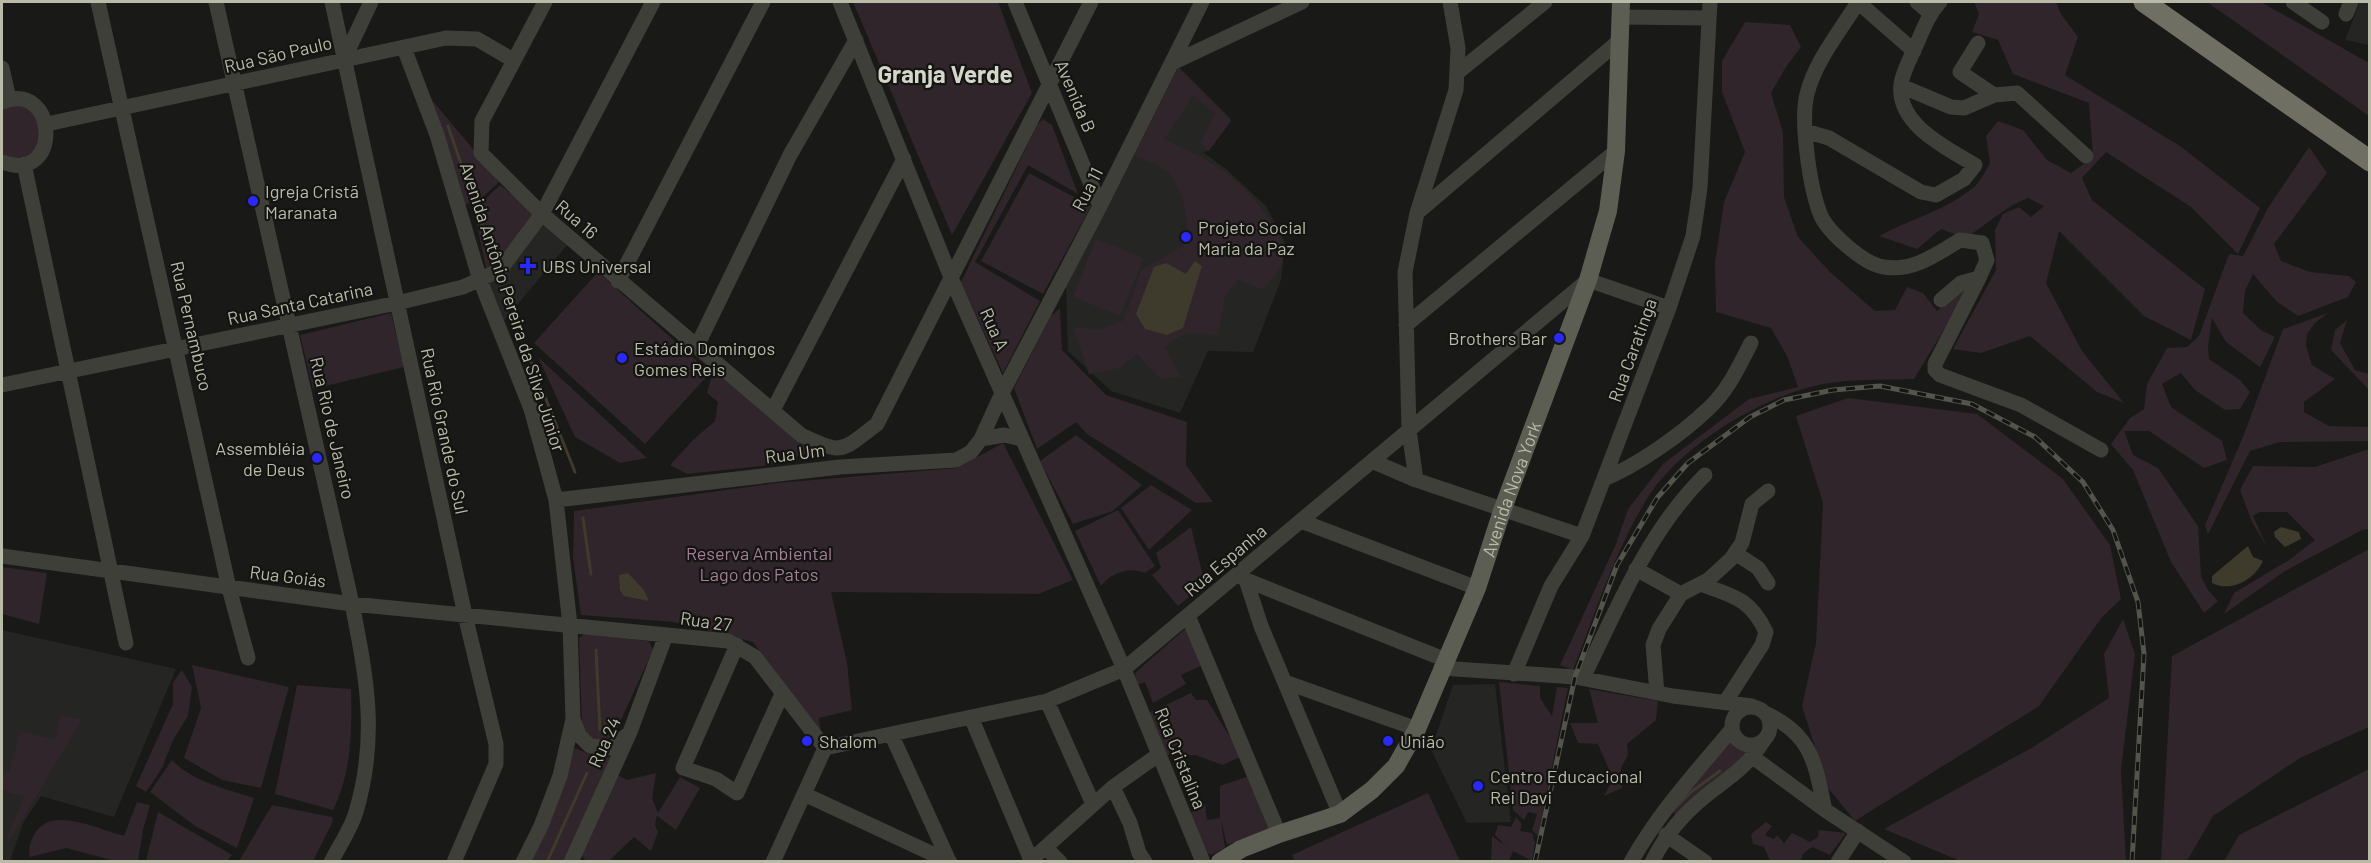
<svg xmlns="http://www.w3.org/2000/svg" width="2371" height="863" viewBox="0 0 2371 863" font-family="Barlow,sans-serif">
	<rect width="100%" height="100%" fill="#191917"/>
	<path fill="#252623" d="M2360,2H2369V45L2345,40Z
		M1176,64L1231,119L1204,153L1226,169L1266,206L1285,242L1281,280L1253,352L1208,351L1180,413L1111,391L1068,351L1066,286Z
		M545,224L567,245L503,322L487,286Z
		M2,630L176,669L114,817L41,796L23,823L10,861H2Z
		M1495,684L1511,822L1467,823L1431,750L1453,685Z"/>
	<path fill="#2f252a" d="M853,2H998L1032,93L952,235Z
		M1974,2H2056L2061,14L2078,37L2065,75L2180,146L2260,208L2238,254L2191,207L2106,152L2082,178L2092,200L2205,289L2191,340L2144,316L2059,231L2046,283L2082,351L2124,403L2097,392L2030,336L1981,353L1953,349L1996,270L1995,230L2003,214L2019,207L2031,217L2044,206L2028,198C2004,207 1987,225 1965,238L1941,229L1917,249L1879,236C1910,219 1948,210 1975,186C1981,180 1986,170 1990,163L1986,136L1998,121L2023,130L2047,160L2071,173L2093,157L2089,103L2013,74L1998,40L1972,32L1979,14Z
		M2207,2H2261L2369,63V116Z
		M1745,22L1790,25L1801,47L1786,67L1771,93L1783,132L1784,197L1798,237L1830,272L1875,311L1895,310L1907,287L1923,293L1937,311L1962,289L1969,288L1914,379C1889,380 1862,379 1837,382C1771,389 1678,445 1645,502C1614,554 1595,614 1573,670L1560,665L1616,544L1628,509L1663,464L1749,399L1798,387L1787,356L1771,328L1716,312L1715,263L1724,202L1745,152L1722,92V61Z
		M1178,68L1231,121L1208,152L1200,142L1215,113L1193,96L1164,139C1213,162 1244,178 1273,225C1281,237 1288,252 1280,268C1277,275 1268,282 1263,289L1238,280L1225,296L1218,336C1196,330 1182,332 1165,347L1181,377L1160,379L1137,354L1120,368L1089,374L1073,327L1099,330L1124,320L1141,270L1188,243C1188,218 1185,192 1168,172C1161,165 1144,160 1134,155Z
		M431,99L500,181L482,198L465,205Z
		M21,102L44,120L34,156L2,159V105Z
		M1043,119L1052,125L1078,194L1028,165L975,262L1040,301L1003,373L961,282L1037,125Z
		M2309,147L2327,173L2274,244L2281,261L2310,272L2349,276L2356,282L2348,297L2298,316L2277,302L2253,274L2245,291L2243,313L2261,330L2275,337L2260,367L2226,342L2212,318L2208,346L2209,359L2240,380L2250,392L2240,409L2225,410L2195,390L2181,373L2162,384L2171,407L2222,441L2227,460L2204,468L2149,431H2124L2133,455L2158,468L2198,526L2201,576L2208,590L2218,601L2204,613L2171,562L2133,470L2111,444L2130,418L2144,409L2147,384L2167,348L2187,347L2199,336L2229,254L2243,256L2268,208Z
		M1029,173L1091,206L1043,294L981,261Z
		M500,185L538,214L504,265L487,273L473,206L482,202Z
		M1096,239L1144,258L1120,316L1073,297Z
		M598,272L710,373L645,444L534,343Z
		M1060,308L1062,350L1106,395L1187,422L1186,465L1213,502L1196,503L1087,434L1076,422L1037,449L1014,388L1051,316Z
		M391,313L404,367L313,389L300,335Z
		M2328,313L2315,323L2307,334L2306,346L2312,365L2335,379L2304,402V412L2329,426L2369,427V441L2280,442L2250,451L2208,534L2205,525L2243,437L2283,329Z
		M2347,320L2340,343L2355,370L2369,374V390L2331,350L2335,330Z
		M683,340L812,452L770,465L687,474L670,465L694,439L715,421L718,402L707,393L713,372L681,343Z
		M538,357L647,458L620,463L575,437Z
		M1848,398L1977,414L2063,479L2110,545L2121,599L2102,617L2039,706L1855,821L1828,788L1802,706L1816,643L1823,503L1796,416Z
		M1076,435L1142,485L1113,511L1073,524L1040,461Z
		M1003,443L1073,580L1038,594L831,592L847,663L852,710L819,718L821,734L753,642L674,622L581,615L573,558L574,511L776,483L957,468Z
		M2369,449V529L2362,530L2285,571L2224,614L2234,593L2289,560L2315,540L2287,512H2260L2253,516L2267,547L2252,522L2240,490L2253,466L2315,467Z
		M1151,485L1192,510L1149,550L1121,508Z
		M1118,510L1155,566L1145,573C1129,566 1111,573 1101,586L1075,531Z
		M1191,527L1205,584L1178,606L1152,575L1161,568L1156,553Z
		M2369,549V727L2300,758L2213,816L2187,861H2161L2172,656Z
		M2,567L47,573L39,624L2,614Z
		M2123,619L2135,654L2121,770L2126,861H1960L1884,829L2033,747L2109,698L2104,654Z
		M1187,627L1205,664L1181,675L1186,684L1153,703L1145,682L1137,685L1135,673Z
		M585,634L649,641L653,650L615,733L608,739L594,741L582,728L579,638Z
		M192,665L289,687L261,788L222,780L184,758L201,708Z
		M182,670L192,687L188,716L173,740L162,768L146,792L136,786L173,704V682Z
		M1499,682L1540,686V698L1552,716L1557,687L1568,688L1538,836L1532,830L1537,814L1528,812L1524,820L1513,810Z
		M297,685L351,689C352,730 352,772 333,810L275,794Z
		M1589,689L1658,701L1656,720L1627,744L1628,755L1621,768L1622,788L1604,796L1613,779L1598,744L1578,743L1570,723H1598Z
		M1191,693L1196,700H1207L1242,756L1223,765L1195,755H1167L1146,714Z
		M60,715L82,720L8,843V835L24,797L2,790V771L9,772L20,731L55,740Z
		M1730,737L1739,748L1750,752L1676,816L1671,808Z
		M575,748L596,757H611L564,861L529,862Z
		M172,760C193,782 227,789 254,798L237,848L195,826L150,792Z
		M2369,769V861H2224L2239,835Z
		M656,773L652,798L658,813L680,777L700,788L676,830L657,816L655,825L658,832L651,851L634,837L609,861H586L580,854L616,774L627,780Z
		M1249,776L1272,828L1227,845L1221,820L1225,848L1211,855L1203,850L1189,814L1205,804L1207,820L1220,818V786Z
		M1428,793L1460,861H1295L1292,855Z
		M137,802L150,805L143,830L138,861H115L66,848L30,857C28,849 30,842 34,835C50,804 99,830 124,836Z
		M272,805L332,817L333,821L313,861H239Z
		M158,812L232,855L227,861H146Z
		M1516,817L1522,824L1520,831L1532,833L1535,843L1532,861L1513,851L1509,861H1491L1492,836L1506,846L1495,835L1498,825L1511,827Z
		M1766,822L1772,826L1765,835L1774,839L1777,835L1784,843L1792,833L1810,842L1818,837L1819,830L1846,833L1830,855L1812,847L1803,854L1800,862L1770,861L1764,847L1753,844L1751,834Z"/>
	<path fill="#3e3a2c" d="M1195,261L1202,266L1183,328L1167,335L1145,329L1136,314L1154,267L1166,263L1186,274Z
		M2281,527L2299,532L2301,539L2285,547L2275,537L2274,532Z
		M2248,546L2253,557L2263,561C2255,579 2232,593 2212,583V576Z
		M628,573L644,590L649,601L624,596L620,590L619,575Z"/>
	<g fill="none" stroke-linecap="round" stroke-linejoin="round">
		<path stroke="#3e3a2c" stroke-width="3" d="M448,126L483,228
			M530,359L575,472
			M583,518L591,574
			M596,650L600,730
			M1675,808L1691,792L1720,771
			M547,862L587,773"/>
		<path stroke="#3d3f38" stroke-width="15" d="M98,2L229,588L248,658
			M216,2L352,604C367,679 378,737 356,812C351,829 339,846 331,862
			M332,2L465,615L496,744V764L454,862
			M545,2L482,121L481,153L542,214L801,435C844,455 840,452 877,424L1091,2
			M840,2L952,280L1124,669L1203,862
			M1015,2L1100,206
			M1858,2C1841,30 1815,61 1807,94C1800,121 1810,190 1821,216C1829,233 1865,265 1884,267C1913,272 1937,254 1960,240L1982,243L1987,260L1979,278L1961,283L1941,300
			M1858,2L1914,51
			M1917,2L1930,13
			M2293,2L2322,22
			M2346,14L2351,2
			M1620,17L1708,18
			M1978,43L1960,72L1994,95
			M404,48L437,135L480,280L531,409L556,500L570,625L573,719L560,776L541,826L523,862
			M344,59L371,2
			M1172,63L1302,2
			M2,68L9,99
			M1457,73L1545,2
			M1901,86L1951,107L1964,108L1994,95L2017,93L2086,156
			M2,102C58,79 63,185 2,162
			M47,124L446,38L477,39L513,60
			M1805,131L1829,138L1921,192L1936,195L1964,179L1975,165C1946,148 1896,124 1901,84C1903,72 1909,61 1914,50C1922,33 1927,16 1940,2
			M24,164L126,643
			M1418,212L1619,41
			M1979,278L1935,364V370L1940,375L2021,405L2101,450
			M618,281L763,2
			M1406,325L1616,151
			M697,346L790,155L856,40
			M2,385L397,303L463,287L500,270L542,214L653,2
			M773,410L904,159
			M981,439L1004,435L1022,439
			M1372,461L1416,480L1582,536
			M1604,479C1638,465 1682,434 1708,409C1728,391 1739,366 1751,343
			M1416,480L1409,430L1405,272L1417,213L1456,90L1458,48L1450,2
			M556,500L840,467L956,460L971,452L981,439L1002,393L1100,206L1202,2
			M1301,521L1477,588
			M1735,553L1758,568L1768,583
			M2,556L352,604L728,641L755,657L825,748
			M1636,569L1681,594
			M1238,575L1246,580L1261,626L1340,814
			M1246,580L1446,660
			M1700,584C1733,596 1750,598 1766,632L1762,645L1726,701
			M1188,616L1279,834
			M737,645L683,768L716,779L737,793L782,694
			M1441,668L1575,677L1673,696L1752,706
			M1514,674L1551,586L1582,536L1669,308L1693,236L1700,188L1710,2
			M1583,678C1618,607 1648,531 1705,475
			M1285,682L1417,729
			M1657,693L1653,645L1659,629L1681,594L1708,580L1731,559L1742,543L1752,504L1768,491
			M1047,701L1093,804
			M1732 726a19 19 0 1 1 38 0a19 19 0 1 1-38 0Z
			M1767,714C1813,736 1815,764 1825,810L1904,862
			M971,717L1031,860
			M573,719L579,735L590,746L612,748L627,735
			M892,736L949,861
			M825,748L1047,701L1124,669L1588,280L1669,308
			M1754,758L1825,810
			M1113,787L1130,823L1139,853L1145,862
			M804,794L950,862
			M1666,835L1705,862
			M1046,848L1060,862
			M571,862L630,732L666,635
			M773,862L825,748
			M1029,862L1113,787L1158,755
			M1631,862C1659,812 1696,772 1732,729
			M1652,862C1666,834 1683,814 1708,794C1730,777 1749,765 1764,740
			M1838,862L1858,831"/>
		<path stroke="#5d5e53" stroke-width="18" id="s1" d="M1220,862L1241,849L1279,834L1340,814L1372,790L1396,766L1417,729L1477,588L1502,511L1588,280L1608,211L1616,151L1621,2"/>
		<path stroke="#6f7063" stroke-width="21" d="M2144,2L2370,161"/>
		<g stroke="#53544b" stroke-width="5">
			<path id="rail" d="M1535,862L1575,677L1617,565L1657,498L1688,463L1750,417L1784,400L1833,390L1880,386L1972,404L2035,437L2083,482L2113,530L2138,602L2144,654L2132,862"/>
		</g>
		<use href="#rail" stroke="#141412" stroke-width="3" stroke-dasharray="9" stroke-linecap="butt"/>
	</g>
	<g fill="#2929ff" stroke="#141412" stroke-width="2">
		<circle cx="253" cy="201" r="6"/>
		<circle cx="1186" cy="237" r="6"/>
		<path d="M525 257h6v6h6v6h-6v6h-6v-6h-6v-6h6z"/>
		<circle cx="1559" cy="338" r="6"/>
		<circle cx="622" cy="358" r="6"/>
		<circle cx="317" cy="458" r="6"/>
		<circle cx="807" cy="741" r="6"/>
		<circle cx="1388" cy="741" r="6"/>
		<circle cx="1478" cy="786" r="6"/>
	</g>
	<g text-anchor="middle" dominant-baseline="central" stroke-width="4.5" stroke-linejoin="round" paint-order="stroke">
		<g font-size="18" fill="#babaa8" stroke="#141412">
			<text transform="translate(278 54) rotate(-13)">Rua São Paulo</text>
			<text transform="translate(1076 96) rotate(67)">Avenida B</text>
			<text transform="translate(1087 189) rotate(-63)">Rua 11</text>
			<text transform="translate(577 219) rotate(41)">Rua 16</text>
			<text transform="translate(300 303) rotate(-12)">Rua Santa Catarina</text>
			<text transform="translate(513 307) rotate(72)">Avenida Antônio Pereira da Silva Júnior</text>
			<text transform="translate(192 326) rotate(77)">Rua Pernambuco</text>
			<text transform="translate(995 329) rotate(66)">Rua A</text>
			<text transform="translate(1632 350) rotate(-70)">Rua Caratinga</text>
			<text transform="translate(333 428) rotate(77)">Rua Rio de Janeiro</text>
			<text transform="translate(445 431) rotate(78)">Rua Rio Grande do Sul</text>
			<text transform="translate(795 453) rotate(-7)">Rua Um</text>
			<text stroke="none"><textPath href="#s1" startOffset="504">Avenida Nova York</textPath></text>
			<text transform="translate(1225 560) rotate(-40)">Rua Espanha</text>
			<text transform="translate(288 576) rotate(7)">Rua Goiás</text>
			<text transform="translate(706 621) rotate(8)">Rua 27</text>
			<text transform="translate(604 742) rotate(-66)">Rua 24</text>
			<text transform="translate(1181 758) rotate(68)">Rua Cristalina</text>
		</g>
		<g font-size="18" fill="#babaa8" stroke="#141412" text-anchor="start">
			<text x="265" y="191">Igreja Cristã<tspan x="265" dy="21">Maranata</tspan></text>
			<text x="1198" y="227">Projeto Social<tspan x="1198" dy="21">Maria da Paz</tspan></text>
			<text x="542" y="266">UBS Universal</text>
			<text x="1547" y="338" text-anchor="end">Brothers Bar</text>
			<text x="634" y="348">Estádio Domingos<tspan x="634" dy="21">Gomes Reis</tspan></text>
			<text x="305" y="448" text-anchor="end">Assembléia<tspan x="305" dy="21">de Deus</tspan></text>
			<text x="819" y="741">Shalom</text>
			<text x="1400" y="741">União</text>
			<text x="1490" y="776">Centro Educacional<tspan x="1490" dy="21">Rei Davi</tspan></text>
		</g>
		<g font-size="18" fill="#a67e96" stroke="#141412">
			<text x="759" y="553">Reserva Ambiental<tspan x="759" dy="21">Lago dos Patos</tspan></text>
		</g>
		<g font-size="24" font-weight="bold" fill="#d5d6ca" stroke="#141412">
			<text x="945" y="73">Granja Verde</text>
		</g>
	</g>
	<rect width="2371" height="863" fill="none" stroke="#babaa8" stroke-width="6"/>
</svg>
